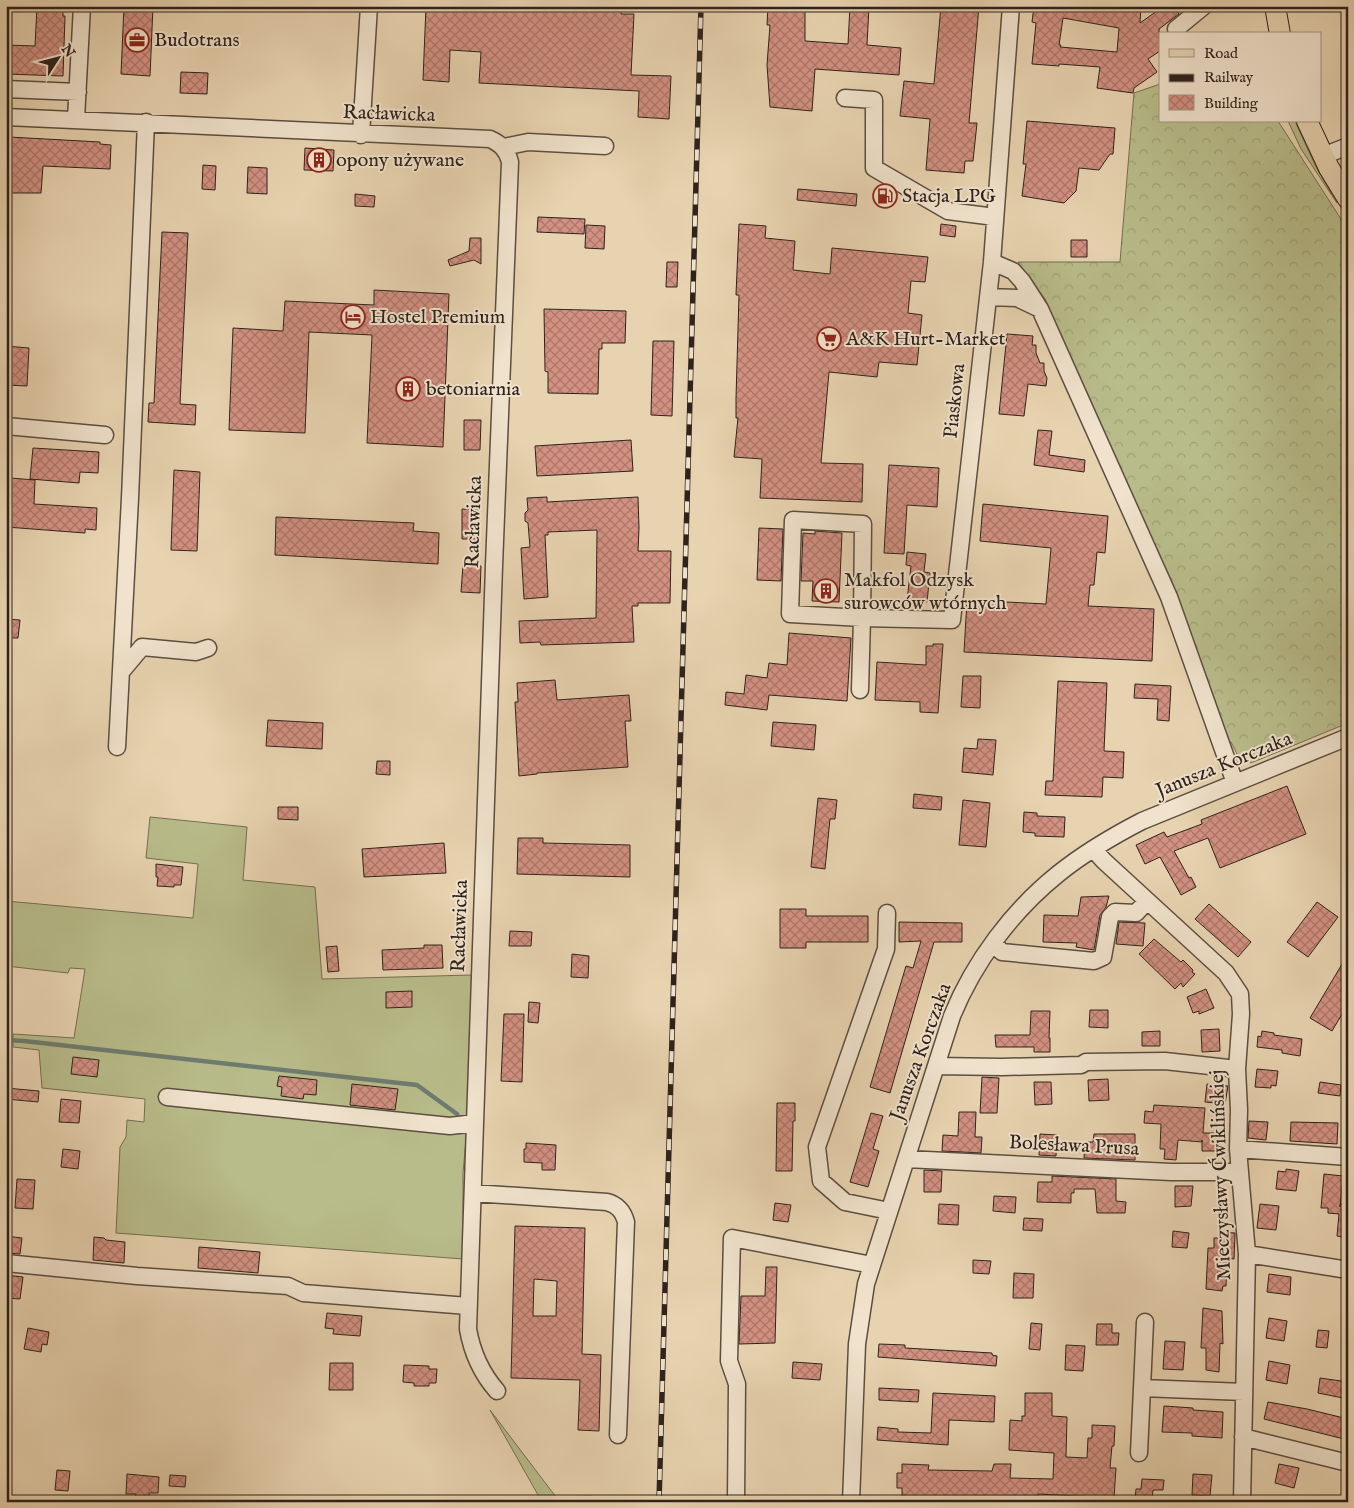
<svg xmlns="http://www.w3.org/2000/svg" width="1354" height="1508" viewBox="0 0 1354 1508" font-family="'IM FELL English',serif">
	<defs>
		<pattern id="forest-crowns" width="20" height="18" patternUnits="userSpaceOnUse" patternTransform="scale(1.25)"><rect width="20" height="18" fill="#b8bc8a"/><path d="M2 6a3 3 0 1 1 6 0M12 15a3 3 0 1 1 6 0" fill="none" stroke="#9ea176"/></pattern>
		<pattern id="building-cross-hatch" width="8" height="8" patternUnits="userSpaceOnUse" patternTransform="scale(1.25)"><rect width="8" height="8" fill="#d39182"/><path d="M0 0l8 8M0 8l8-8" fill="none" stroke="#ac766a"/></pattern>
	</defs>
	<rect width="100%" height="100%" fill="#e8d3b0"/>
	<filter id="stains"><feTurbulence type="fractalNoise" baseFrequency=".004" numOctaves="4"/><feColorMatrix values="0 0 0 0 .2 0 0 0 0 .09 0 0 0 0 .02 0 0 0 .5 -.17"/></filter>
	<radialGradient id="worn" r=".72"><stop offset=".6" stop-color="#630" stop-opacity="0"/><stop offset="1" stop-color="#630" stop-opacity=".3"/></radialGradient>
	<path fill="#b8bc8a" stroke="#736f53" d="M1288,121H1295L1316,167L1337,203L1301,149Z
		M150,817L247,827L243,880L315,887L322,979L472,975L469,1106L463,1173V1259L116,1233L120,1147L126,1137L127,1120L144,1122L145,1099L42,1088L39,1050L13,1047V1034L74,1038L85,969L70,968L68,973L6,966V901L193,918L198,864L146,858Z
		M490,1410L556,1497L591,1496L615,1502H542Z"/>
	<path fill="url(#forest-crowns)" stroke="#736f53" d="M1160,84V121H1278L1348,230V723L1251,763L1239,758L1231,742L1227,743L1154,545L1045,299L1018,262H1120L1134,93Z"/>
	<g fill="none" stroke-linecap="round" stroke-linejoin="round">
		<path stroke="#6e7c70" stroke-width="4.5" d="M6,1040L24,1041L417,1085L457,1114"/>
	</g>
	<path fill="url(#building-cross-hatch)" stroke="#2e221c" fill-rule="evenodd" d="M37,6H63V16H65L63,76L6,74V45L35,46Z
		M124,6H153L150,76L121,74Z
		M426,6L508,8V6H622L621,14H634L631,75L671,76L669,119L638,117L639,91L479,83L481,52L450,50L449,82L423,80Z
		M768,6H805V41L848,44L850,6H869L867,45L901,48L899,75L815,69L812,111L770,107L767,65L770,25H767Z
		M941,6H979L969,123H977L973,161H965L964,173L926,170L930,119L900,116L904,81L934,84Z
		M1034,6H1141L1140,23L1164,6H1174L1179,14L1159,29L1160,51L1148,59L1157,72L1134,88L1133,93L1097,88L1100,67L1059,64V66L1032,64L1036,23L1032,22ZM1063,18L1119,28L1117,52L1060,47L1061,45H1059Z
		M181,72L208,73L207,94L180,93Z
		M1027,121L1115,128L1113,154H1110L1099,170L1079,168L1076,191L1064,203L1022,196L1026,164H1023Z
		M9,137L100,142V144L111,145L110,169L43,166L41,193H6Z
		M305,148L334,150L333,171L304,170Z
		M203,165L216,166L215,190L202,189Z
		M248,167L267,168V194L247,193Z
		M798,189L857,194L856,206L797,200Z
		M355,194L375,196L374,207L355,206Z
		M538,217L585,219L584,234L537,232Z
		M739,224L766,226L765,238L795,241L793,270L830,274L832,248L928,257L925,282L911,281L908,313L922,315L917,365L879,362L877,377L829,372L821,463L863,464L862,502L760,498L762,459L734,457L738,418H736V398L739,295H736Z
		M941,224L956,226L955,237L940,235Z
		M586,225L605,226L604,249L585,248Z
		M162,232L188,233L180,404L196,405L195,425L148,422L149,403H154Z
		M470,238H481V264L474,260L450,266L448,260L469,251Z
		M1071,240H1087V257H1071Z
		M667,262H678L677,287H666Z
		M374,290L449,294L443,447L367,443L372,335L309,332L305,433L229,430L233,328L283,331L285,301L374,305Z
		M544,309L626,311L625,343H602V349H599L598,394L548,393V372L545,371Z
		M1007,334L1033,336L1032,345H1036V353L1040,363H1044V371L1047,378L1046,386L1028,384L1024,416L999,414Z
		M653,341H674L672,416L651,415Z
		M6,346L29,348L27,386L6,385Z
		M464,420H481L480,450H464Z
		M1038,430L1052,431L1049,455L1085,460L1084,472L1034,465Z
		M631,440L633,471L537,476L535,446Z
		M33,448L99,452L98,473L80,472L79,483L30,479Z
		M889,465L939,468L937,507L907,505L904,554L884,553Z
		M174,470L200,472L197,551L171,550Z
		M10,478L35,480L34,504L97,508L96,530L85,529V533L6,527Z
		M547,497V502L638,497L639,528L638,551H671L670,603H638V606H632L634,642L541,645L540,642L520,643L519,621L596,618L597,530L548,532V535H545L548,597L524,599L521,548L530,547L528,523L525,521V513L528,510L527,498Z
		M983,504L1108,516L1105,553L1097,552L1094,585H1090L1088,606L1154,609L1152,661L964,652L967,600L1046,604L1051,548L980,541Z
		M462,509L478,510V539H462Z
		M276,517L414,523L413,531L439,533L438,564L275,555Z
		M759,528L783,529L781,581L757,580Z
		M815,531L842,533L839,602L812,601L813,581H801L803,533L815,534Z
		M907,552L926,554L924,572L930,573L927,602L907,600L911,566L906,565Z
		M463,565L481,566L480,593L461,592Z
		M6,619L20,620L18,638H6Z
		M789,633L851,638L847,701L769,695L767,710L725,705L726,692L744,694L746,675L767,678L769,663L787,665Z
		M933,644H943L938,713L920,712V702L875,700L877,662L926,665V646H933Z
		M963,676H981L980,708L961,707Z
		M555,680L557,700L629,695L631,721H625L628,767L537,773V774L519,776L515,702H518L517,683Z
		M1058,681L1107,683L1104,751L1124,752L1123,778L1103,777L1102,797L1045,795L1046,781H1053Z
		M1135,684L1171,686L1169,721L1157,720L1158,699L1134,698Z
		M268,720L323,723L322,749L266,746Z
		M773,722L816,725L814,750L771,746Z
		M978,739L996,740L993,775L962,772L964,748L977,749Z
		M377,761H390V775L376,774Z
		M1287,786L1306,834L1220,868L1208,838L1174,851L1189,878L1191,877L1196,887L1181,895L1160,857L1145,864L1136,845L1164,832L1167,837L1202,824L1201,820Z
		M914,794L942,797L941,810L913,808Z
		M818,798L837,800L835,819H830L825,869L811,867Z
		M963,800L990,803L986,847L959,845Z
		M278,807H298V820L278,819Z
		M1024,812L1037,813V816L1065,817L1064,837L1035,836V833L1023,832Z
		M518,838H543V843L630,845V877L517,874Z
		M444,843L446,873L364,877L362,849Z
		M156,864L183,867L181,885H174V887L157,886L158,877H156Z
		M1109,896L1106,907L1100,915L1094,950L1076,947L1077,943L1043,942L1044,915L1078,916L1081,897Z
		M1317,902L1338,917L1308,957L1287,942Z
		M1209,904L1251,942L1238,957L1195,919Z
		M780,909H806V916H868V942H806V948H780Z
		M899,922L962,923V942H934L890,1093L870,1087L906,966L913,968L921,941L899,942Z
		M1119,922L1145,923L1143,946L1116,944Z
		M510,931L532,932L531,946H509Z
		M1154,939L1181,962L1183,960L1193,970L1192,972L1195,974L1183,987L1181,983L1175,989L1139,954Z
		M424,945H442L443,968L383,970L382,950L424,948Z
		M337,946L339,971L328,972L326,947Z
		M572,954L589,956L588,978L571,977Z
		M1348,954V1004L1332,1031L1310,1018Z
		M1206,989L1214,1008L1199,1014V1011L1193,1013L1187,997Z
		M412,991V1007L386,1008V992Z
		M529,1002L540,1003L538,1023L528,1022Z
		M1090,1010H1108V1028L1089,1027Z
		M1031,1011H1050L1049,1038H1050V1052H1034V1047H996L995,1035H1030Z
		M504,1014H524L522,1082L501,1081Z
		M1219,1029L1220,1051L1202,1052L1201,1030Z
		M1160,1031V1046H1142V1032Z
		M1262,1031L1274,1033V1035L1302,1039L1300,1056L1282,1053V1050L1257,1047L1258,1036L1261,1037Z
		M73,1057L99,1060L97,1077L71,1074Z
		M1257,1069L1278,1071L1276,1086L1271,1085V1088L1255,1087Z
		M279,1076L317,1080L316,1095L304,1094L303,1099L281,1096L282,1087L277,1086Z
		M982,1077L999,1078L997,1113H980Z
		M1108,1079L1109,1100L1089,1101L1088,1080Z
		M1034,1082H1051L1052,1104L1035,1105Z
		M1320,1082L1341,1085L1340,1096L1318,1093Z
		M352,1084L398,1089L395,1110L350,1105Z
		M1207,1084L1228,1086L1225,1104L1205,1102Z
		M6,1088L39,1091L38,1102L6,1099Z
		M61,1099L81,1101L79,1123L59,1122Z
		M777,1103H795V1121H793L792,1171H776Z
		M1154,1105L1205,1108L1203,1133H1218V1151H1202V1140V1142L1178,1140L1176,1160L1164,1159L1165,1149H1160L1161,1124L1144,1123L1145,1111L1153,1112Z
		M959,1112H976L975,1137H982L981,1153L942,1151L943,1135L958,1136Z
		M871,1113L883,1116L873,1149L879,1151L868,1187L850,1182Z
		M1249,1121L1268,1122L1266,1140L1248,1138Z
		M1291,1122L1338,1123L1337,1144L1290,1141Z
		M1040,1134L1057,1135L1056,1156L1039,1155Z
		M1094,1134H1135V1160L1084,1158L1085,1142H1093Z
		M526,1143L556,1145L555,1170H542V1163L524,1162V1149H526Z
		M63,1149L80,1151L78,1169L61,1167Z
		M1286,1169L1299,1171L1296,1191L1276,1189L1278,1171L1286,1172Z
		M924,1170L942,1171L941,1192H924Z
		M1324,1174L1343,1176L1340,1207V1204L1348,1205V1238L1337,1236L1339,1214L1328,1213V1208H1321Z
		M1052,1176L1116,1179V1201L1126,1202L1125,1213H1097L1095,1189H1074V1193H1071V1203L1037,1202L1038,1182H1052Z
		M17,1179L35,1180L33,1209L15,1208Z
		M1175,1186H1193L1191,1206L1175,1207Z
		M994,1196L1016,1197L1015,1213L993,1211Z
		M775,1203L791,1205L788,1222L773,1220Z
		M939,1204L959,1205L958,1225L938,1224Z
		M1260,1204L1279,1206L1276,1230L1257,1228Z
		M1024,1218L1043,1219L1042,1231L1023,1230Z
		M515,1226L585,1228L582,1354L601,1355L599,1431L578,1430L580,1380L511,1378ZM534,1279L557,1281L556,1316H533Z
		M1173,1231L1189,1233L1187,1248L1172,1247Z
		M1219,1232L1235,1233V1234L1234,1259L1227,1258L1226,1286H1223L1222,1291L1206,1289L1208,1248H1214V1238H1219Z
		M6,1236L22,1238L20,1254L6,1253Z
		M94,1237L104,1238L106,1240L125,1242L124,1263L93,1260Z
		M199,1247L260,1252L258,1273L198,1268Z
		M973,1260L991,1261L989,1274L973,1273Z
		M766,1267H777L775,1343L739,1344L741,1296H765Z
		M1014,1273L1034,1274L1033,1298H1013Z
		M1269,1274L1291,1277L1290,1295L1267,1292Z
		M6,1275L23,1277L20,1299L6,1298Z
		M1203,1308L1222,1311L1223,1344L1220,1343L1219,1372L1206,1370V1348H1201Z
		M327,1313L362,1316L360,1336L333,1334L334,1329L325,1328Z
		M1269,1318L1287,1321L1284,1341L1266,1338Z
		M1031,1323L1042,1324L1040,1350L1029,1349Z
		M1097,1324H1112V1333H1119L1118,1345H1096Z
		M28,1328L49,1332L47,1345L42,1344L41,1352L24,1349Z
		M1318,1330L1329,1331L1327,1348L1316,1347Z
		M1165,1341L1185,1342L1183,1370L1163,1369Z
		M879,1344L905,1345V1348L992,1353V1355L997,1356L996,1366L878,1357Z
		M1066,1345L1085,1346L1083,1371L1065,1370Z
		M1269,1361L1290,1365L1287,1384L1266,1380Z
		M793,1362L822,1364L820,1380L792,1378Z
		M330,1363H353V1390H329Z
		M404,1365L429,1366V1369H437L436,1383H429V1386H414V1383L403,1382Z
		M1320,1378L1348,1382V1399L1318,1393Z
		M879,1388L919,1390L918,1402L879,1400Z
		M933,1393L995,1396L994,1422L949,1420L948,1445L877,1440L878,1427L898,1429V1432L931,1433Z
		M1025,1393H1052V1416L1067,1417L1066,1457L1087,1458L1088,1438H1092V1425L1115,1426L1114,1446H1112L1110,1468H1116L1114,1498L1038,1494V1502H902V1488H897V1473H902V1464L929,1465L928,1470L992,1471L994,1464H1011L1010,1478L1053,1479L1054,1453L1009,1450L1010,1420L1022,1421V1416H1025Z
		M1268,1402L1307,1409L1348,1419V1440L1264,1419Z
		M1164,1406L1193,1408V1410L1223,1412L1222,1438L1192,1436V1433L1162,1432Z
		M1279,1464L1299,1468L1294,1488L1275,1483Z
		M57,1470L70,1471L68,1491L55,1490Z
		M127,1474L159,1477L158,1493H149V1498L135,1497L136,1494H126Z
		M1193,1474L1212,1475L1210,1496L1192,1495Z
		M170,1475L186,1476L185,1487L169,1486Z
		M1142,1479L1164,1480L1163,1490H1153L1152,1500L1135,1499L1136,1489H1141Z"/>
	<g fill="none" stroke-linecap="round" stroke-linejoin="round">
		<g stroke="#5c4e41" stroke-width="19">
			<path id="minor" d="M1176,29L1204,6
				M6,89L78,92
				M845,98L874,100V168L948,211L995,217
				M6,117L490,139C501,144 507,150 510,162L494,566L468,1329C472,1352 482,1374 497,1391
				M76,119L82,6
				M361,135L369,6
				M504,147L528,142L605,146
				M1323,156L1348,146
				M992,262L1013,271L1022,281L1040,309L1169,597L1235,783
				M988,297L1017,298L1040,309
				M6,426L105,435
				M121,672L142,647L196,652L208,648
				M860,690L862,618L790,614L793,520L863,524L862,618L952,620L992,262L1011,6
				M117,747L130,498L146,122
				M1093,849L1104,861L1226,973L1240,994L1241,1014L1237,1069L1239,1110L1238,1149L1247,1254L1242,1502
				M887,913L886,949L817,1147L821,1181L845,1202L889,1211
				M993,943L1002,952L1094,961L1103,957L1110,917L1115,912L1136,913L1147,901
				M936,1066L1002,1067L1081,1065L1086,1062L1165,1061L1237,1069
				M167,1097L450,1126L475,1123
				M1238,1149L1348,1157
				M906,1159L1171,1172H1240
				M473,1193L607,1202C618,1205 623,1211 626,1222L618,1435
				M1247,1254L1348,1270
				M6,1263L137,1276L288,1286L303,1293L468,1306
				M1142,1388L1145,1322
				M1243,1437L1348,1463
				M1139,1453L1142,1388L1244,1392
				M736,1502L737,1384L729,1361L732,1238L872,1265
				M851,1502L857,1344L866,1284L952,1016C974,962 1012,911 1058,874C1084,853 1113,836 1142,821L1348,737"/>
		</g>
		<g stroke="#2e221c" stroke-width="22">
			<path id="major" d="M1275,6L1280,34
				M1307,121L1329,168L1348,199"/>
		</g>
		<use href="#minor" stroke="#f0e2cc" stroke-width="16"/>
		<use href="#major" stroke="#e8d3b0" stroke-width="20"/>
		<g stroke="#2e221c" stroke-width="5.5">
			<path id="rail" d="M659,1502L701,6"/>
		</g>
		<use href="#rail" stroke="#f0e2cc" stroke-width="4" stroke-dasharray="11" stroke-linecap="butt"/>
	</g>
	<defs>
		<g id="office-ring" transform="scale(1.25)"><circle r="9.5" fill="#f0e2cc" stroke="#8f2418" stroke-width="1.5"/><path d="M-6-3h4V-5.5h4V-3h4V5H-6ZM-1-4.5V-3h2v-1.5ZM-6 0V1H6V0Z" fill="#8f2418"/></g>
		<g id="building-ring" transform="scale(1.25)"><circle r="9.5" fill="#f0e2cc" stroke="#8f2418" stroke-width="1.5"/><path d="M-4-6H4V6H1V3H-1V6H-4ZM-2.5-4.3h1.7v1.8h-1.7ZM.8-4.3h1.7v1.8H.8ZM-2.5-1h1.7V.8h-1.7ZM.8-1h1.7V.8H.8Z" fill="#8f2418"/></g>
		<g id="fuel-ring" transform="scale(1.25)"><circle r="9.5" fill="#f0e2cc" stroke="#8f2418" stroke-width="1.5"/><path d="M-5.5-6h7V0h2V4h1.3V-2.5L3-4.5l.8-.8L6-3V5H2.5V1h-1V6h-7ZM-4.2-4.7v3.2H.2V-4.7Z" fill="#8f2418"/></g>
		<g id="hotel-ring" transform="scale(1.25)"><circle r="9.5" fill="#f0e2cc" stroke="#8f2418" stroke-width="1.5"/><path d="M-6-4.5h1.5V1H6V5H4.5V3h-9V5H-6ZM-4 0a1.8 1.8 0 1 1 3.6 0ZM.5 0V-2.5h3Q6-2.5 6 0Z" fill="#8f2418"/></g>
		<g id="supermarket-ring" transform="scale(1.25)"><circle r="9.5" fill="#f0e2cc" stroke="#8f2418" stroke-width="1.5"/><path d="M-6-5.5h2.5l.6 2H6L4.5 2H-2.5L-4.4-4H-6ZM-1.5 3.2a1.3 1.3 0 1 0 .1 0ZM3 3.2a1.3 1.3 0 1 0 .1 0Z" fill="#8f2418"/></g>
	</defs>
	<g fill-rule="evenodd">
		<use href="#office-ring" x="137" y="40"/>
		<use href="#building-ring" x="319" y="160"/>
		<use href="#fuel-ring" x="885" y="196"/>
		<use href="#hotel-ring" x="353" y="317"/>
		<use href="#supermarket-ring" x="829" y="339"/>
		<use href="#building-ring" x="408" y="389"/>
		<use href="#building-ring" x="826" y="591"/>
	</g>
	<g text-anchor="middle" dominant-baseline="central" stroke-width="4" stroke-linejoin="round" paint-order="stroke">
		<g font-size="20" fill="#2e221c" stroke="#f0e2cc" text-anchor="start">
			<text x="154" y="40">Budotrans</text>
			<text x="336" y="160">opony używane</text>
			<text x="902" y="196">Stacja LPG</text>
			<text x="370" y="317">Hostel Premium</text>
			<text x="846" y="339">A&amp;K Hurt-Market</text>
			<text x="426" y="389">betoniarnia</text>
			<text x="844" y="580">Makfol Odzysk<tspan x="844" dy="23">surowców wtórnych</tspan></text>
		</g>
		<g font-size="20" fill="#2e221c" stroke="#f0e2cc">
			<text transform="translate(389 114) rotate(2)">Racławicka</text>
			<text transform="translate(955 401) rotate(-84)">Piaskowa</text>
			<text transform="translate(474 522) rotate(-88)">Racławicka</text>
			<text transform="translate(1224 765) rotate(-22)">Janusza Korczaka</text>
			<text transform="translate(460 926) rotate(-88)">Racławicka</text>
			<text transform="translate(921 1052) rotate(-70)">Janusza Korczaka</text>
			<text transform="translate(1074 1146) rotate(3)">Bolesława Prusa</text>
			<text transform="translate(1221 1175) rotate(-92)">Mieczysławy Ćwiklińskiej</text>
		</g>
	</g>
	<rect width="1354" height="1508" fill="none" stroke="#e8d3b0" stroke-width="25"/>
	<rect x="8" y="8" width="1339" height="1493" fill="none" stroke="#2e221c" stroke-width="2.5"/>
	<rect x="12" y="12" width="1329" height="1483" fill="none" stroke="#2e221c"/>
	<rect x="1159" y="32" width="162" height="90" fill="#f0e2cc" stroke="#a29586"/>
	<rect x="1169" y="49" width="25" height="8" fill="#e8d3b0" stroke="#a29586"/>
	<text x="1204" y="58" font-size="15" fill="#2e221c">Road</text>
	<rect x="1169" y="74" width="25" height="8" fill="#2e221c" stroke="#a29586"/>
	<text x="1204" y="82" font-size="15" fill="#2e221c">Railway</text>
	<rect x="1169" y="95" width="25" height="15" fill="url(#building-cross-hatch)" stroke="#a29586"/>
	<text x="1204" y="108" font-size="15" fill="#2e221c">Building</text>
	<g transform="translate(58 58) rotate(54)" stroke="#f0e2cc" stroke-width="4" paint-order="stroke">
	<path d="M0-4L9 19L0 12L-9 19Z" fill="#2e221c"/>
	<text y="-8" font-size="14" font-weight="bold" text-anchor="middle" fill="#2e221c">N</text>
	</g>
	<rect width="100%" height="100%" filter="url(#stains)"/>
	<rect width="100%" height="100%" fill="url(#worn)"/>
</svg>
